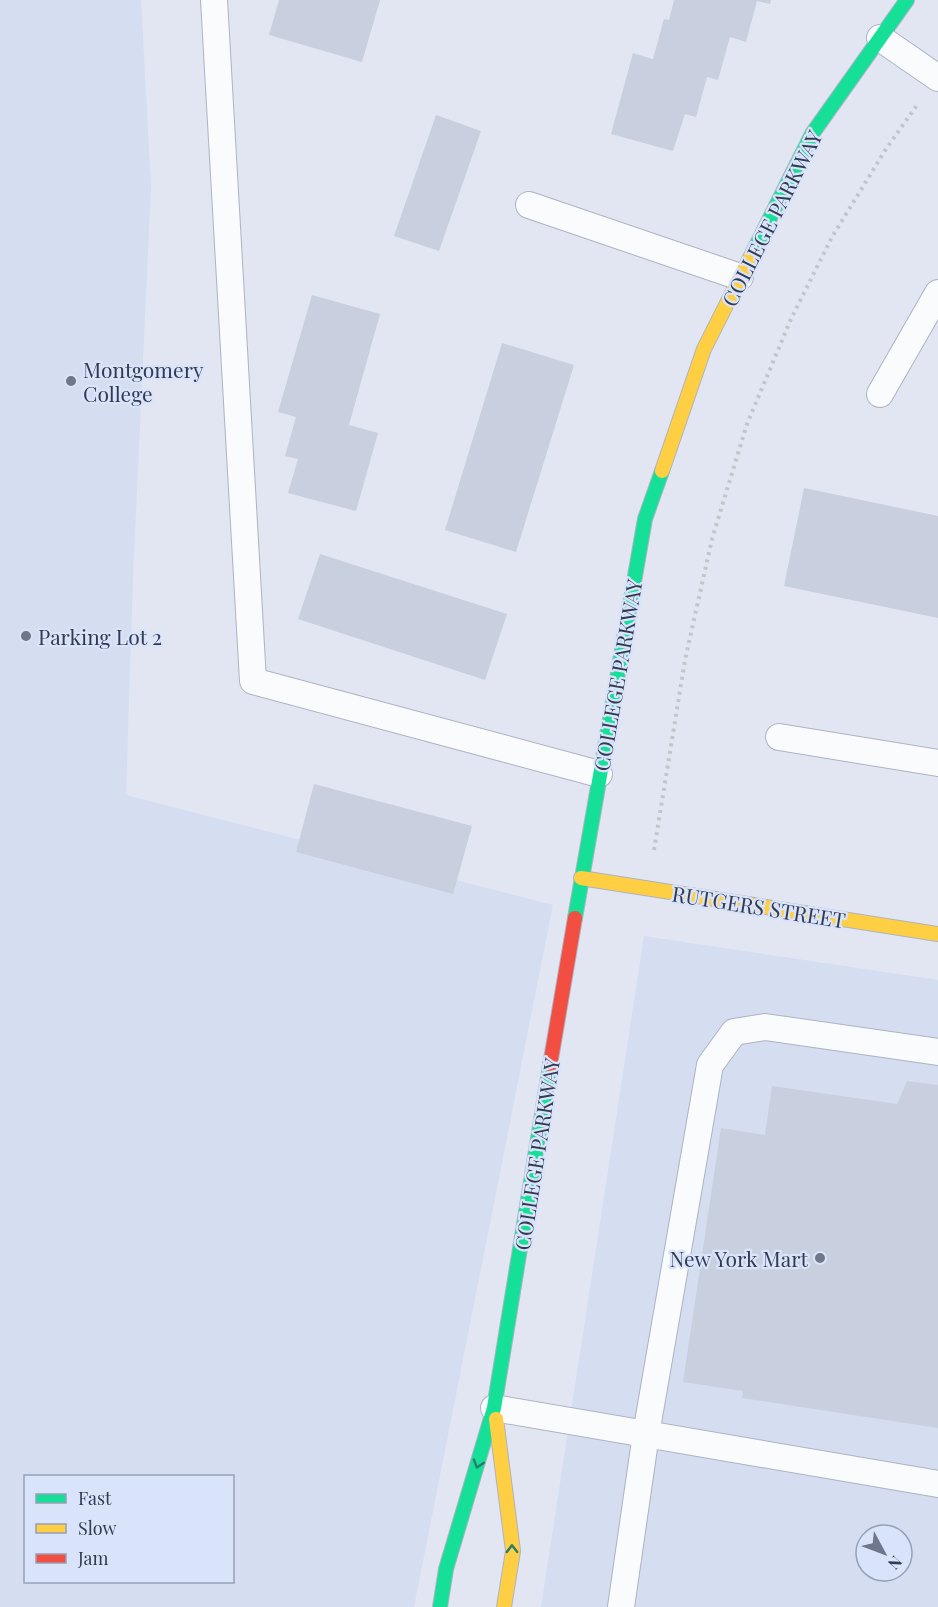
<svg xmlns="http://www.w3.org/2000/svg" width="938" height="1607" viewBox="0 0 938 1607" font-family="'Playfair Display',serif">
	<rect width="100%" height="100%" fill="#e1e6f2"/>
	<path fill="#d5ddf1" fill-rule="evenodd" d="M0,0H141L151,186L133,577L126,795L553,905L414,1607H0ZM26,1476H232V1582H26Z
		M644,936L938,980V1607H541ZM866,1535H902V1571H866Z"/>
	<path fill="#c8cfde" d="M279,0H380L362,62L269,35Z
		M674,0H771L770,4L757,1L746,42L730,37L718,80L707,77L696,117L685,114L673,151L611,134L633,53L653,59L664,19L669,20Z
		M436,115L481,131L439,251L394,236Z
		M312,295L380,314L349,425L378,433L356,511L288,493L298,459L285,456L296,417L278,412Z
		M502,343L574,365L516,552L445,530Z
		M804,488L938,516V618L784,586Z
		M320,554L507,614L485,680L298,619Z
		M314,784L472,826L453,894L296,852Z
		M907,1081L938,1085V1428L742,1398L743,1391L683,1382L721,1128L765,1135L772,1086L897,1104Z"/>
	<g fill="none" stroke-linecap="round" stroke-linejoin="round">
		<g stroke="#adb3c2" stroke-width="28">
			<path id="lane" d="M214,0L253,681L599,774
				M880,38L938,78
				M529,205L740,277
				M880,394L938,293
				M779,737L938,763
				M494,1408L938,1484
				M621,1607L646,1434L710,1065L734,1032L765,1027L938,1052"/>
		</g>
		<g stroke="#adb3c2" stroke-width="16">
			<path id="fast" d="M753,252L812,134L907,0
				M575,918L645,519L662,471
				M440,1607L446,1569L494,1408L550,1065"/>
		</g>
		<g stroke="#adb3c2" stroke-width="16">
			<path id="slow" d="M662,471L704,349L753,252
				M581,878L938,934
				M496,1419L513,1551L504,1607"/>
		</g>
		<g stroke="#adb3c2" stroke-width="16">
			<path id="jam" d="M550,1065L575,918"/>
		</g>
		<path stroke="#c2c6cc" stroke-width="4" stroke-dasharray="3 4.5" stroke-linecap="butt" d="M654,850L685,660L712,539L747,424L791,319L832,237L886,149L917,105"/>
		<use href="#lane" stroke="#fafbfd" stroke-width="26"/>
		<use href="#fast" stroke="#16e098" stroke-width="14"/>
		<use href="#slow" stroke="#ffcf43" stroke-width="14"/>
		<use href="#jam" stroke="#f24e42" stroke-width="14"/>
	</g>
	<defs><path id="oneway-chevron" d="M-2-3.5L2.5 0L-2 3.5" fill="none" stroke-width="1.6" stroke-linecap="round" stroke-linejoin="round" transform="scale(1.5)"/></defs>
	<g stroke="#277d6e">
		<use href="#oneway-chevron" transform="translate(478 1464) rotate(107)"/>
		<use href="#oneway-chevron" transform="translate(512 1549) rotate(-91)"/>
	</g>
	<g fill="#6f778a" stroke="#d9e3fa" stroke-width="2">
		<circle cx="71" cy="381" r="6"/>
		<circle cx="26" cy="636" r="6"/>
		<circle cx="820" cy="1258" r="6"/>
	</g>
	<g text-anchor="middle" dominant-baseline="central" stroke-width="4.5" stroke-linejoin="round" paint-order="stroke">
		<g font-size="21" fill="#323b52" stroke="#d9e3fa">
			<text transform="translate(771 218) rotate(-63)">COLLEGE PARKWAY</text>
			<text transform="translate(617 675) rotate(-80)">COLLEGE PARKWAY</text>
			<text transform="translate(759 906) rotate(9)">RUTGERS STREET</text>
			<text transform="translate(536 1154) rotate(-81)">COLLEGE PARKWAY</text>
		</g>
		<g font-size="21" fill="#323b52" stroke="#d9e3fa" text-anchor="start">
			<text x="83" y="369">Montgomery<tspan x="83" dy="24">College</tspan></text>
			<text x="38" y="636">Parking Lot 2</text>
			<text x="808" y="1258" text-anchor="end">New York Mart</text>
		</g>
	</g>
	<rect x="24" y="1475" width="210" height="108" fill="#d9e3fa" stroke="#96a0b7" stroke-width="1.5"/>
	<rect x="36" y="1494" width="30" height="9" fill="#16e098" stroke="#96a0b7" stroke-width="1.5"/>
	<text x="78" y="1505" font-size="18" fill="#323b52">Fast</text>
	<rect x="36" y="1524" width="30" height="9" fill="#ffcf43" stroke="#96a0b7" stroke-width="1.5"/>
	<text x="78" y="1535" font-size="18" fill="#323b52">Slow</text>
	<rect x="36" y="1554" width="30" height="9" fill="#f24e42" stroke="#96a0b7" stroke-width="1.5"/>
	<text x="78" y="1565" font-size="18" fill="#323b52">Jam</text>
	<g transform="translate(884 1553) rotate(131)"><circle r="28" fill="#d9e3fa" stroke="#96a0b7" stroke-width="1.5"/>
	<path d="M0-4.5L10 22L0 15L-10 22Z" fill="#6f778a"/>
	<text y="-9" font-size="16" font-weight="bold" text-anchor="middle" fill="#323b52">N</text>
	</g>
</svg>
